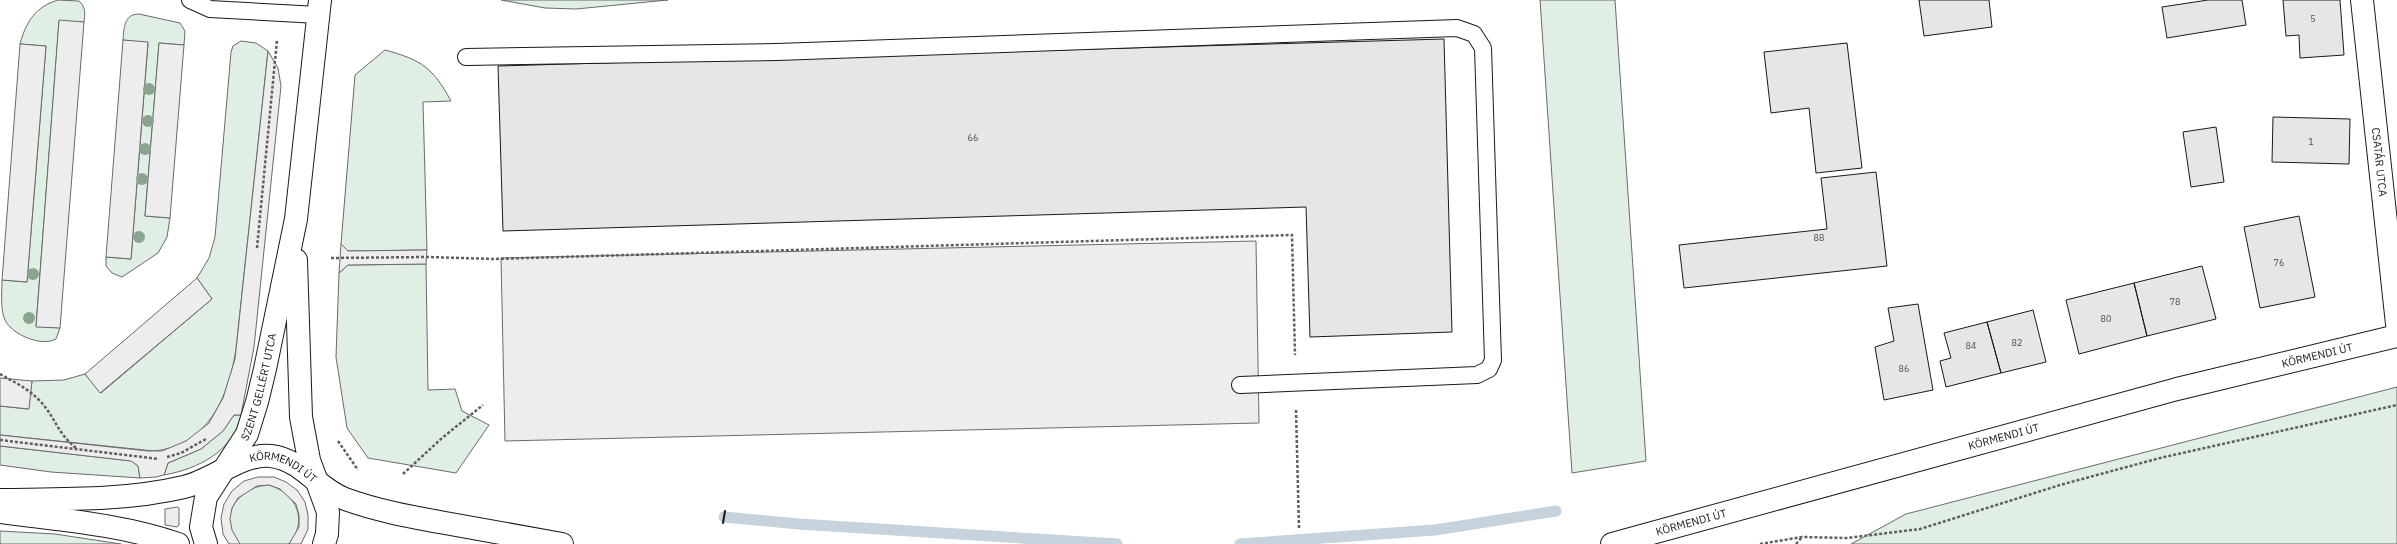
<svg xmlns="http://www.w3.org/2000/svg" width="2397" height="544" viewBox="0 0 2397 544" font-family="'IBM Plex Sans',sans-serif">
	<rect width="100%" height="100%" fill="#fff"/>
	<path fill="#e0efe3" stroke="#6a6a6a" d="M58,0L79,1C86,7 85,14 84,22L59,21L36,326L60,328L56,339C42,347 12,335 5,320C0,309 2,292 2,280L27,282L46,46L20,44C26,22 35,7 58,0Z
		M501,0H668L576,9L545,8Z
		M1540,0H1615L1646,461L1572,473Z
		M139,14L180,23L185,31L184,45L159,43L145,216L170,218L167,237L158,253L122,277L112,273L106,266V257L131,259L148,43L123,40C124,28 124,14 139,14Z
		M241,41L256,43L268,51L236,349C229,396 208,446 154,451L0,435V406L28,409L32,381L64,380L85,374L101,393L212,299L197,278L209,258L215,237L231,52L233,46Z
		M385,50C422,60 433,68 451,101L423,102L427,250L348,251L341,244L355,75Z
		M426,264L428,390L455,389L462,411L489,425L456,473L368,458L347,428L336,357L339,273L348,265Z
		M2397,387V544H1851L1906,514Z
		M234,415H241C234,451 198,469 164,475L168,463L201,449L223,431Z
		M0,446L132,461L138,466L140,478L51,472L0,465Z
		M269,485C296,493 309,520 289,544H240C215,519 238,486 269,485Z
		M0,531L55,534L121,544H0Z"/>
	<path fill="#ededed" stroke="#6a6a6a" d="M59,20L84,22L60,328L36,327Z
		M123,40L148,42L131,259L106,257Z
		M159,43L184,45L170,218L145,216Z
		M20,44L46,46L27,282L2,280Z
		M268,51L278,68L281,86L254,347L241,415H234L223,431L201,449L168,463L164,475L156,477L140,478L138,466L131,461L0,446V435L148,451H162L186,441L209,423L223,398L235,359Z
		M1256,241L1259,423L505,441L501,258Z
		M341,244L348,251L427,250L426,264L348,265L339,273Z
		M197,278L212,299L100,393L85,374Z
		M0,378L32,381L29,409L0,406Z
		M258,477H274L286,482L297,490L305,502L308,515V529L301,544H289L299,527V515L296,504L280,489L269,485L257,486L238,498L232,508L230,519L232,530L240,544H229L223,534L221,518L224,504L232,491L244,481Z
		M177,507L179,508V525L177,527L165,525V509Z"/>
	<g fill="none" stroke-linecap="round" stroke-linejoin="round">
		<path stroke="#c6d2dc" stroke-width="11" d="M724,517L799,524L1117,544
			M1240,544L1435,530L1556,511"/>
	</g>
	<path fill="#e6e6e6" stroke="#1a1a1a" d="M1919,0H1989L1992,27L1924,36Z
		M2208,0H2242L2246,25L2167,38L2162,7Z
		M2283,0H2340L2344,55L2300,58L2299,35L2286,36Z
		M1444,39L1452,332L1310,337L1306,207L503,231L498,66Z
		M1847,43L1862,168L1816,173L1809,108L1771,113L1764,52Z
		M2273,117L2350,119L2349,164L2272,162Z
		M2216,127L2224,182L2191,187L2183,132Z
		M1876,172L1887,266L1684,288L1679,245L1827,229L1821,178Z
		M2299,216L2315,297L2260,308L2244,227Z
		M2202,266L2216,319L2147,336L2134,283Z
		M2134,283L2147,336L2079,354L2066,300Z
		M1918,304L1933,390L1884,400L1875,347L1894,341L1888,308Z
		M2033,310L2046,362L2001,373L1987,322Z
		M1987,322L2001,373L1946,387L1940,361L1951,358L1944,333Z"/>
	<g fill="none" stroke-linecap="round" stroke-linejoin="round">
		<g stroke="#1a1a1a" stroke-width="18">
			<path id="service" d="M190,0L210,9L318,15
				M466,57L777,52L1457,28L1474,34L1483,48L1493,360L1489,369L1477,375L1240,385"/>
		</g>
		<g stroke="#1a1a1a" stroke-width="24">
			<g id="minor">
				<path id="s1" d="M2362,0L2397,324"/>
			</g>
		</g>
		<g stroke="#1a1a1a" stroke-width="24">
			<g id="tertiary">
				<path d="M296,260L301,417L309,460L328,512L327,534L324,544"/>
				<path id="s2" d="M0,500C62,499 124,501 184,487C214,480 241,453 271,456C303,460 317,489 345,499C378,511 412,517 445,523C484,530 523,537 562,544"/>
				<path d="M0,512C59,520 121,524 178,544"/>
				<path id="s3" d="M206,544L201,527L206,497L247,434L257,402L265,369L296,219L320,0"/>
				<path id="s4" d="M1612,544L2177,389L2397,336"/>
			</g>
		</g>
		<path stroke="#5f5f5f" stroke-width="2.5" stroke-dasharray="3 2" stroke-linecap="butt" d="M257,248L277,40
			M331,258L427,257L494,259L1292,235L1295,355
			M0,374C14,382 29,389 41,402C55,417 57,433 76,448
			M1296,410L1299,529
			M0,440L159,459
			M338,441L358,470
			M167,457L181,453L206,439
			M403,474L442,438L483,405
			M1760,544L1802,537L1847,538L1920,529L2060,485L2160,458L2397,405
			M1796,544L1802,537"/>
		<use href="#service" stroke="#fff" stroke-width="16"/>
		<use href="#minor" stroke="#fff" stroke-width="22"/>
		<use href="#tertiary" stroke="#fff" stroke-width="22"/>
		<path stroke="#1a1a1a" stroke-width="2" d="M723,523L725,511"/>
	</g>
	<g fill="#8aa48f">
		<circle cx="149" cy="89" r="6"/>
		<circle cx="148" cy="121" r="6"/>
		<circle cx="145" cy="149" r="6"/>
		<circle cx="142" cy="179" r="6"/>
		<circle cx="139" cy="237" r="6"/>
		<circle cx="33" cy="274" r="6"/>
		<circle cx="29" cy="318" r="6"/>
	</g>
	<g text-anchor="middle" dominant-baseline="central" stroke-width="3" stroke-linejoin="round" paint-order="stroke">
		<g font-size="9" fill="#4d4d4d">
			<text x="2313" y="18">5</text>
			<text x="973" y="137">66</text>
			<text x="2311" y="141">1</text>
			<text x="1819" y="237">88</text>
			<text x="2279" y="262">76</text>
			<text x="2175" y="301">78</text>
			<text x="2106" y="318">80</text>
			<text x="2017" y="342">82</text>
			<text x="1971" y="345">84</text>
			<text x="1904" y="368">86</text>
		</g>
		<g font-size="11" fill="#1a1a1a" stroke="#fff">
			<text stroke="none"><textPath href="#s1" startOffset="163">CSATÁR UTCA</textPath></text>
			<text stroke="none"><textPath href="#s4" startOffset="730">KÖRMENDI ÚT</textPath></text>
			<text stroke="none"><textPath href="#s3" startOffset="172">SZENT GELLÉRT UTCA</textPath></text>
			<text stroke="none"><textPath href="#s4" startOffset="406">KÖRMENDI ÚT</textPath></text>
			<text stroke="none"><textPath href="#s2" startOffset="293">KÖRMENDI ÚT</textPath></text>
			<text stroke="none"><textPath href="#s4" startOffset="82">KÖRMENDI ÚT</textPath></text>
		</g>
	</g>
</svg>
